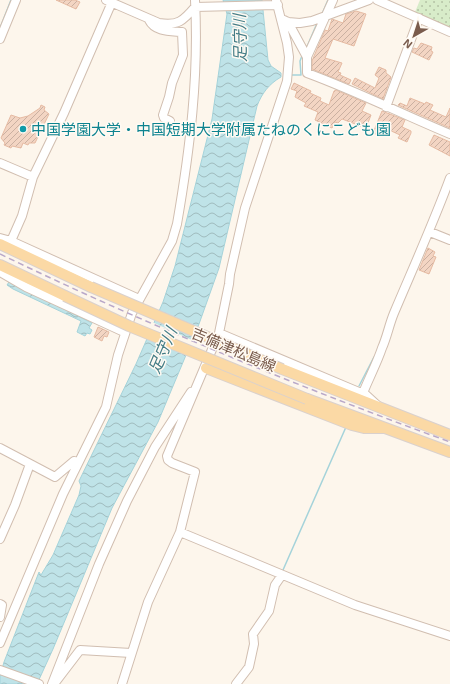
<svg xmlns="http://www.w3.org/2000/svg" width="450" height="684" viewBox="0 0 450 684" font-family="'Exo 2','Noto Sans JP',sans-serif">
	<defs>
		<pattern id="garden-dots" width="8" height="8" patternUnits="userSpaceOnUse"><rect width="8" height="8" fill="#d8ecc9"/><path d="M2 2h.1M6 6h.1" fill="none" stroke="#b4c2a5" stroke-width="1.8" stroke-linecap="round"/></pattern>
		<pattern id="water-waves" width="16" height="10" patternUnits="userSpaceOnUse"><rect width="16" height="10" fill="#bfe3e8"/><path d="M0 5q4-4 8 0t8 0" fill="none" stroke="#a0bbbe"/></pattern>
		<pattern id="building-hatch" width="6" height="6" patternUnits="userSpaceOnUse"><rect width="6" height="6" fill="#f3d5c3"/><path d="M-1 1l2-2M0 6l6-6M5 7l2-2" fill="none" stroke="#cab0a1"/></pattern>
	</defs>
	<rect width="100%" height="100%" fill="#fdf6ec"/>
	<path fill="url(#garden-dots)" d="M420,0H450V28L415,12Z"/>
	<path fill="url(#water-waves)" stroke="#a5d3da" d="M223,0H262L268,60L271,66L281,73V77C269,84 262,93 257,106L219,268L199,324L158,422L112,508L53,649L37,684H0V676L4,662L39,572L41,575L53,555L79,495L81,486L79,481L136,364L163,302L175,266L212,119L227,14Z
		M9,282L92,323L89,328L92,330L90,334L87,333L85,336L77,332L81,321L13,289L7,285Z"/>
	<path fill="#fdf6ec" d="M152,322L194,341L191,348L149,329Z"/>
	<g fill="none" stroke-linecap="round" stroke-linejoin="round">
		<path stroke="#a5d3da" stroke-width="1.5" d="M322,14L328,0
			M0,28L11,0
			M306,49L318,21
			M291,75H301L300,61L302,56
			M359,386L374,357
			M283,570L346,427"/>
	</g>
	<path fill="url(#building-hatch)" stroke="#e6bba3" d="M56,0H75L80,2L76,9Z
		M356,11L366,14L354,46L333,39L325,58L342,63L338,72L341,73L340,75L351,80L349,84L312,69V61L325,30L328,31L332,19L343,23L346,14Z
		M421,43L432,47L431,51L433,52L429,60L412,52L414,48L417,49Z
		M379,67L386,70V73L391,77L383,99L352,84L355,78L375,88L379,78L375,75Z
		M294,83L311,91L310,93L321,98L320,101L329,105L334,91L336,90L366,103L362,111L371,115L366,128L342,119L338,123L335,122L332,128L315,120L318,112L304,106L306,103L295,97L297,91L291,89Z
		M410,98L425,104L426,102L433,105L430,110L446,117L450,108V128L398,105L400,103L407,106Z
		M41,105L45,107L44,110L49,114L35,143H29L28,145L23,143L21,148L12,146L11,148L4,145L5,143L1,138L11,115L20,118L28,116L40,108Z
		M382,111L405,120L402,127L411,131V133L407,142L398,138L400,135L387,129L381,136L373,133Z
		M434,135L450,142V156L429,145Z
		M428,248L435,252L433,256L436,257L429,274L419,270Z
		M98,327L109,332L107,337L104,336L102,341L94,337Z"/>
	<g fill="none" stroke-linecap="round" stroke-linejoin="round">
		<g stroke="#d1beb0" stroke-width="10">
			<path id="minor" d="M106,0L159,23C178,26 183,21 195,7L278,5
				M377,0L450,32
				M149,20C155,32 170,31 182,32L183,55L172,83L169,97L163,115L164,118L170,121
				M284,20L288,22L300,23L312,21L369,0
				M288,22L307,57V73C356,91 402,114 450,134
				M0,39L16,0
				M307,57L333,0
				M386,107L419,18
				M0,163L33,177L64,113L112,2
				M430,232L450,240
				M0,238L11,241L139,299
				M11,241L22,216L33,177
				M0,272L26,287L124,332
				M219,333L366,395L378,406
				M363,393C369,378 377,363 382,348C387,337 389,325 394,313C413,268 433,224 450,178
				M0,448L55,477L74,461L78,462
				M180,532L355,605L450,636
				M0,539L15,505L30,464
				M0,604L2,605L0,617
				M0,643L63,494L106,407L118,355L132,313L172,241L177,224C190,149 199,76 195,0
				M0,670L39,684
				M52,684L99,564L127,501L155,447L191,392
				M54,684L80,650L131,653
				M122,684L148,602L180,532L195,472L172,463L168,460L167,456L219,333L229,284L230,274L245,208L287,81L289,57L287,43L276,0
				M236,684L249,667L254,644L253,634L269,611L275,585L282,575"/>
		</g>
		<g stroke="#dad1cd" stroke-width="12">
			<path id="major" d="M0,244L91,287
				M0,265L65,296
				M206,368L352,425L364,428H384
				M282,369L450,435
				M307,399L450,452"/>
		</g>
		<use href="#minor" stroke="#fff" stroke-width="8"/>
		<use href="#major" stroke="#fbd9a5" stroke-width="10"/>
		<path stroke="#b9a8c9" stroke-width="1.5" stroke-dasharray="6 4" stroke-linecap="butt" d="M0,254C147,325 297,386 450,442"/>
		<g stroke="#dad1cd" stroke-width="12" stroke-linecap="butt">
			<path id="major-bridge" d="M91,287L282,369
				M65,296L129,326L307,399"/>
		</g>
		<use href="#major-bridge" stroke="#fbd9a5" stroke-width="10"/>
	</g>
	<circle fill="#0f9aa8" stroke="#fffaf3" stroke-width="1.5" cx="23" cy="129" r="4"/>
	<g text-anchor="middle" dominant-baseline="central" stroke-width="3" stroke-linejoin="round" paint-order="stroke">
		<g font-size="15" fill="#0d838f" stroke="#fffaf3" text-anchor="start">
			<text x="31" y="129">中国学園大学・中国短期大学附属たねのくにこども園</text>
		</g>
		<g font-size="15" fill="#7a5c4d" stroke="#fffaf3">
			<text transform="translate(234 349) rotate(23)">吉備津松島線</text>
		</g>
		<g font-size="16" font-style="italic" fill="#437c86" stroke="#fffaf3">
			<text transform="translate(239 38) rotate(-91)">足守川</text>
			<text transform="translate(162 350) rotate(-67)">足守川</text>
		</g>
	</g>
	<g transform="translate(414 36) rotate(219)" stroke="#fffaf3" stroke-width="3" paint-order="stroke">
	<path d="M0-3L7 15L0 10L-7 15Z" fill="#7a5c4d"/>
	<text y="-6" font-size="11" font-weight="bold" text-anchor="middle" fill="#7a5c4d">N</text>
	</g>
</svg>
